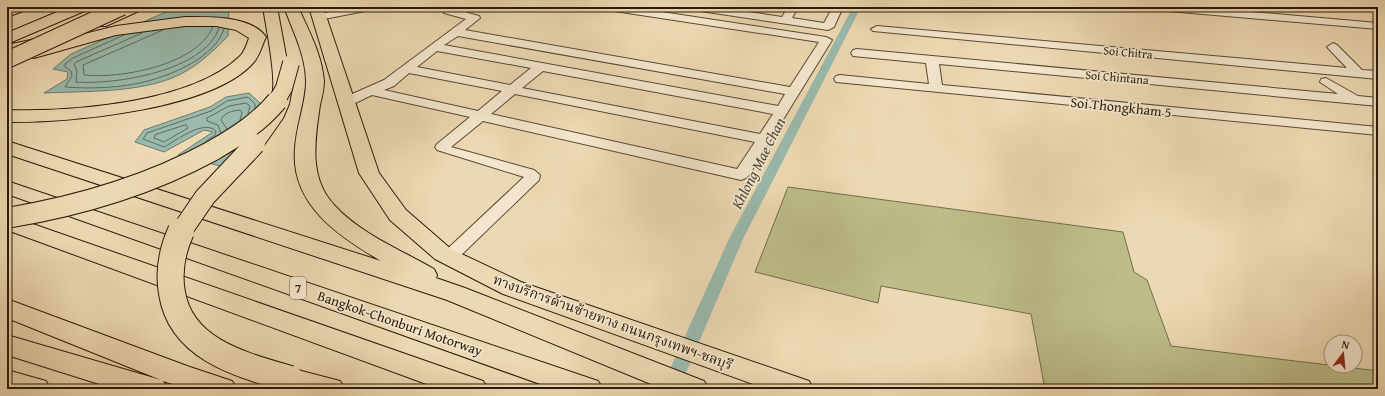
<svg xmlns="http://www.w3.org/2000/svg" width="1385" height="396" viewBox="0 0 1385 396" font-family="'Gentium Book Plus','Noto Serif Thai',serif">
	<rect width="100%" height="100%" fill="#ecd8b2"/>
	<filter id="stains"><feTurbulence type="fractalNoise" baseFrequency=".005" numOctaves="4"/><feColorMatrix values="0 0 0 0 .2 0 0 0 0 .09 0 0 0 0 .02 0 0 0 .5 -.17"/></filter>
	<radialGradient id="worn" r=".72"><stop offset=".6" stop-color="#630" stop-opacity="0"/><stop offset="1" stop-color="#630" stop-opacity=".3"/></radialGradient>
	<path fill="#bcbd89" stroke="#736c48" d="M788,187L1123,232L1134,272L1147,280L1171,346L1378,371V389H1068L1044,384L1031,314L881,286L878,303L755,272Z"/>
	<path fill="#99baad" stroke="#6d7a6b" d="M177,7H229L228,36C213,52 193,70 172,78C134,93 85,91 44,93L67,79L68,72L53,69L71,54Z
		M249,93L260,103L245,157L220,166L178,155L213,132L204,130L164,152L135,142L144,130L210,107L226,97Z"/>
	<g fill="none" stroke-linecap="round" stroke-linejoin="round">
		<path stroke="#626a5a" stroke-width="1" d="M163,30L83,65L84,75C121,79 197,65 213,27
			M142,33L76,62L74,64L77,71L76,82C115,85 205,71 219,28
			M124,35L73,58L65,64V67L71,71L72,76L65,87C91,89 122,88 148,81C174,74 215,57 224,29
			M186,125L188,128L164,142L154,138L155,135Z
			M227,129L221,120C224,112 233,111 240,110L242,112L240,120
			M221,133L218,125L207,121V118L229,106L246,103L250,106L248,114
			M206,141L215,135L216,131C204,119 177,140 164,147L143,139L147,133L211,111L227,101L248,97L255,104V108"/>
		<path fill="#99baad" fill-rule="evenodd" d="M853,7H861L743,239L679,389H661L729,239Z"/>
		<g stroke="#5a4a32" stroke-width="2">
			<path id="minor" d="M354,7H375L370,10L319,20L314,17L315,15Z
				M447,7H459L457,10L479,16L480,18L465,30L790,87L819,42L608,10L603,7H629L826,37L832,40L749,175L746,178L741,180L483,121L451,147L534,170L540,175L539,180L455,261L449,263L443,261L440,257L443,253L524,177L437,150L435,147L437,144L470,117L372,95L351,105H341L339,102L341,99L384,80L466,19L444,13L443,11ZM458,36L785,94L778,106L444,45ZM437,51L531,68L510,85L417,67ZM543,71L773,114L760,134L522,88ZM409,73L502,91L478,111L384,90L394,86ZM515,94L755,142L737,169L491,114Z
				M689,7H716L782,17L788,7H798L792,18L824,23L833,7H843L834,27L828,30L694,10Z
				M1152,7H1194L1378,23V29L1157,10Z
				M877,26L1347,68L1327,47L1333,43L1337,45L1362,70L1378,71V79L873,31L871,29Z
				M857,49L1338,94L1320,82L1321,79L1326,78L1358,96L1378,98V106L939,64L942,85L1378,127V135L836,82L834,79L836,76L840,75L929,84L926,63L853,56L851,53L853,50Z"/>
		</g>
		<g stroke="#2a1a08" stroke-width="2">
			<path id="major" d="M309,7H323L379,173L406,210L451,249L521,282L809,381L813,389H767L503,294L435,259L390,220L359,173Z
				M7,370L46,381L50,389H7Z"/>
		</g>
		<g stroke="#2a1a08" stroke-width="2">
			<path id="highway" d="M28,7L26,10L7,17V8Z
				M69,7H89L87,10L7,44V33Z
				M124,7H143L141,10L106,26H96L93,23L96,20Z
				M263,7H277L292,88L289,104L283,118L262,148L255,150L248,148L245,144C256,128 268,115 272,96C277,79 266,27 263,7Z
				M284,7H298C309,31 322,55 324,81C324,89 322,97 320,105C315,140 308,178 335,206C361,234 401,250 434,269L437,275L436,278L465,288L704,381L709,389H663L447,300L7,154V141L381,261C338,236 290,204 295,148C296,127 306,102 306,82C306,56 293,31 284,7Z
				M185,17C208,17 251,15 266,37C262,45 260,55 254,62C213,110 68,123 7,122V110C71,112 191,103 239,57C244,53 247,44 249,38L236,30L216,26H185L116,35L34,58L28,56L26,53L28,50L7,55V45L40,38L46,40L48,43L116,26Z
				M7,181L598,381L603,389H554L7,194Z
				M7,215L483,381L488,389H440L7,230Z
				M7,299L187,366L232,381L237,389H187L163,381L168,389H115L7,355V335L161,380L7,318Z
				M290,368L340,381L345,389H286L280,387L276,379L280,371Z"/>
		</g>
		<use href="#minor" fill="#f3e6cd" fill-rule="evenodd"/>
		<use href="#major" fill="#ecd8b2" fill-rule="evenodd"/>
		<use href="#highway" fill="#ecd8b2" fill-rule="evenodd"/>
		<g stroke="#2a1a08" stroke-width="18" stroke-linecap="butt">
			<path id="highway-bridge-far2" d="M7,60L122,7
				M276,102L284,88L291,63"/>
		</g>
		<g stroke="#2a1a08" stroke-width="22" stroke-linecap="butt">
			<path id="highway-bridge-far1" d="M7,218C79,206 148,186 212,151C236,137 259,123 277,101
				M181,232L205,197L255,144"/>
		</g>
		<g stroke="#2a1a08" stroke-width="28" stroke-linecap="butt">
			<path id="highway-bridge" d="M181,231C172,251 168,271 172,293C181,350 242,365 290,379"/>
		</g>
		<use href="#highway-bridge-far2" stroke="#ecd8b2" stroke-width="16"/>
		<use href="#highway-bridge-far1" stroke="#ecd8b2" stroke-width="20"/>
		<use href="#highway-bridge" stroke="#ecd8b2" stroke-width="26"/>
	</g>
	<g text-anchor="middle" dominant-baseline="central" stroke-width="3.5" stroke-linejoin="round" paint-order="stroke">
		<g font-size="12" fill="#2a1a08" stroke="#f3e6cd">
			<text transform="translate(1128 52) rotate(5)">Soi Chitra</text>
			<text transform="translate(1117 77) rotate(5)">Soi Chintana</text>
		</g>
		<rect fill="#f3e6cd" stroke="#665743" stroke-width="1" x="290" y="277" width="16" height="22" rx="3"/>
		<g font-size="13" font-weight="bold" fill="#2a1a08">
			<text x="298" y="288">7</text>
		</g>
		<g font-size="14" fill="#2a1a08" stroke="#f3e6cd">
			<text transform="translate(1121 107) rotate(6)">Soi Thongkham 5</text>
			<text transform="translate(613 322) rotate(20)">ทางบริการด้านซ้ายทาง ถนนกรุงเทพฯ-ชลบุรี</text>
			<text transform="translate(400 323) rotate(19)">Bangkok-Chonburi Motorway</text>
		</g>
		<g font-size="15" font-style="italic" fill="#4b4a3a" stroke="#f3e6cd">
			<text transform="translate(758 163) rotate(-63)">Khlong Mae Chan</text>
		</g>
	</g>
	<rect width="1385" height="396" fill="none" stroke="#ecd8b2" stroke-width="24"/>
	<rect x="8" y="8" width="1369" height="380" fill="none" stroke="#2a1a08" stroke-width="2"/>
	<rect x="12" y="12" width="1361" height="372" fill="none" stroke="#2a1a08"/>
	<g transform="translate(1343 354) rotate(16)"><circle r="19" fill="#f3e6cd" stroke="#a3947e"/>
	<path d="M0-3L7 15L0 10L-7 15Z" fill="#8f2418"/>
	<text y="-6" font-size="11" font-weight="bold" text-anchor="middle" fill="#2a1a08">N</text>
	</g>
	<rect width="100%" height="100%" filter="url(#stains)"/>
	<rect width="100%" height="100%" fill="url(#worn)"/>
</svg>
